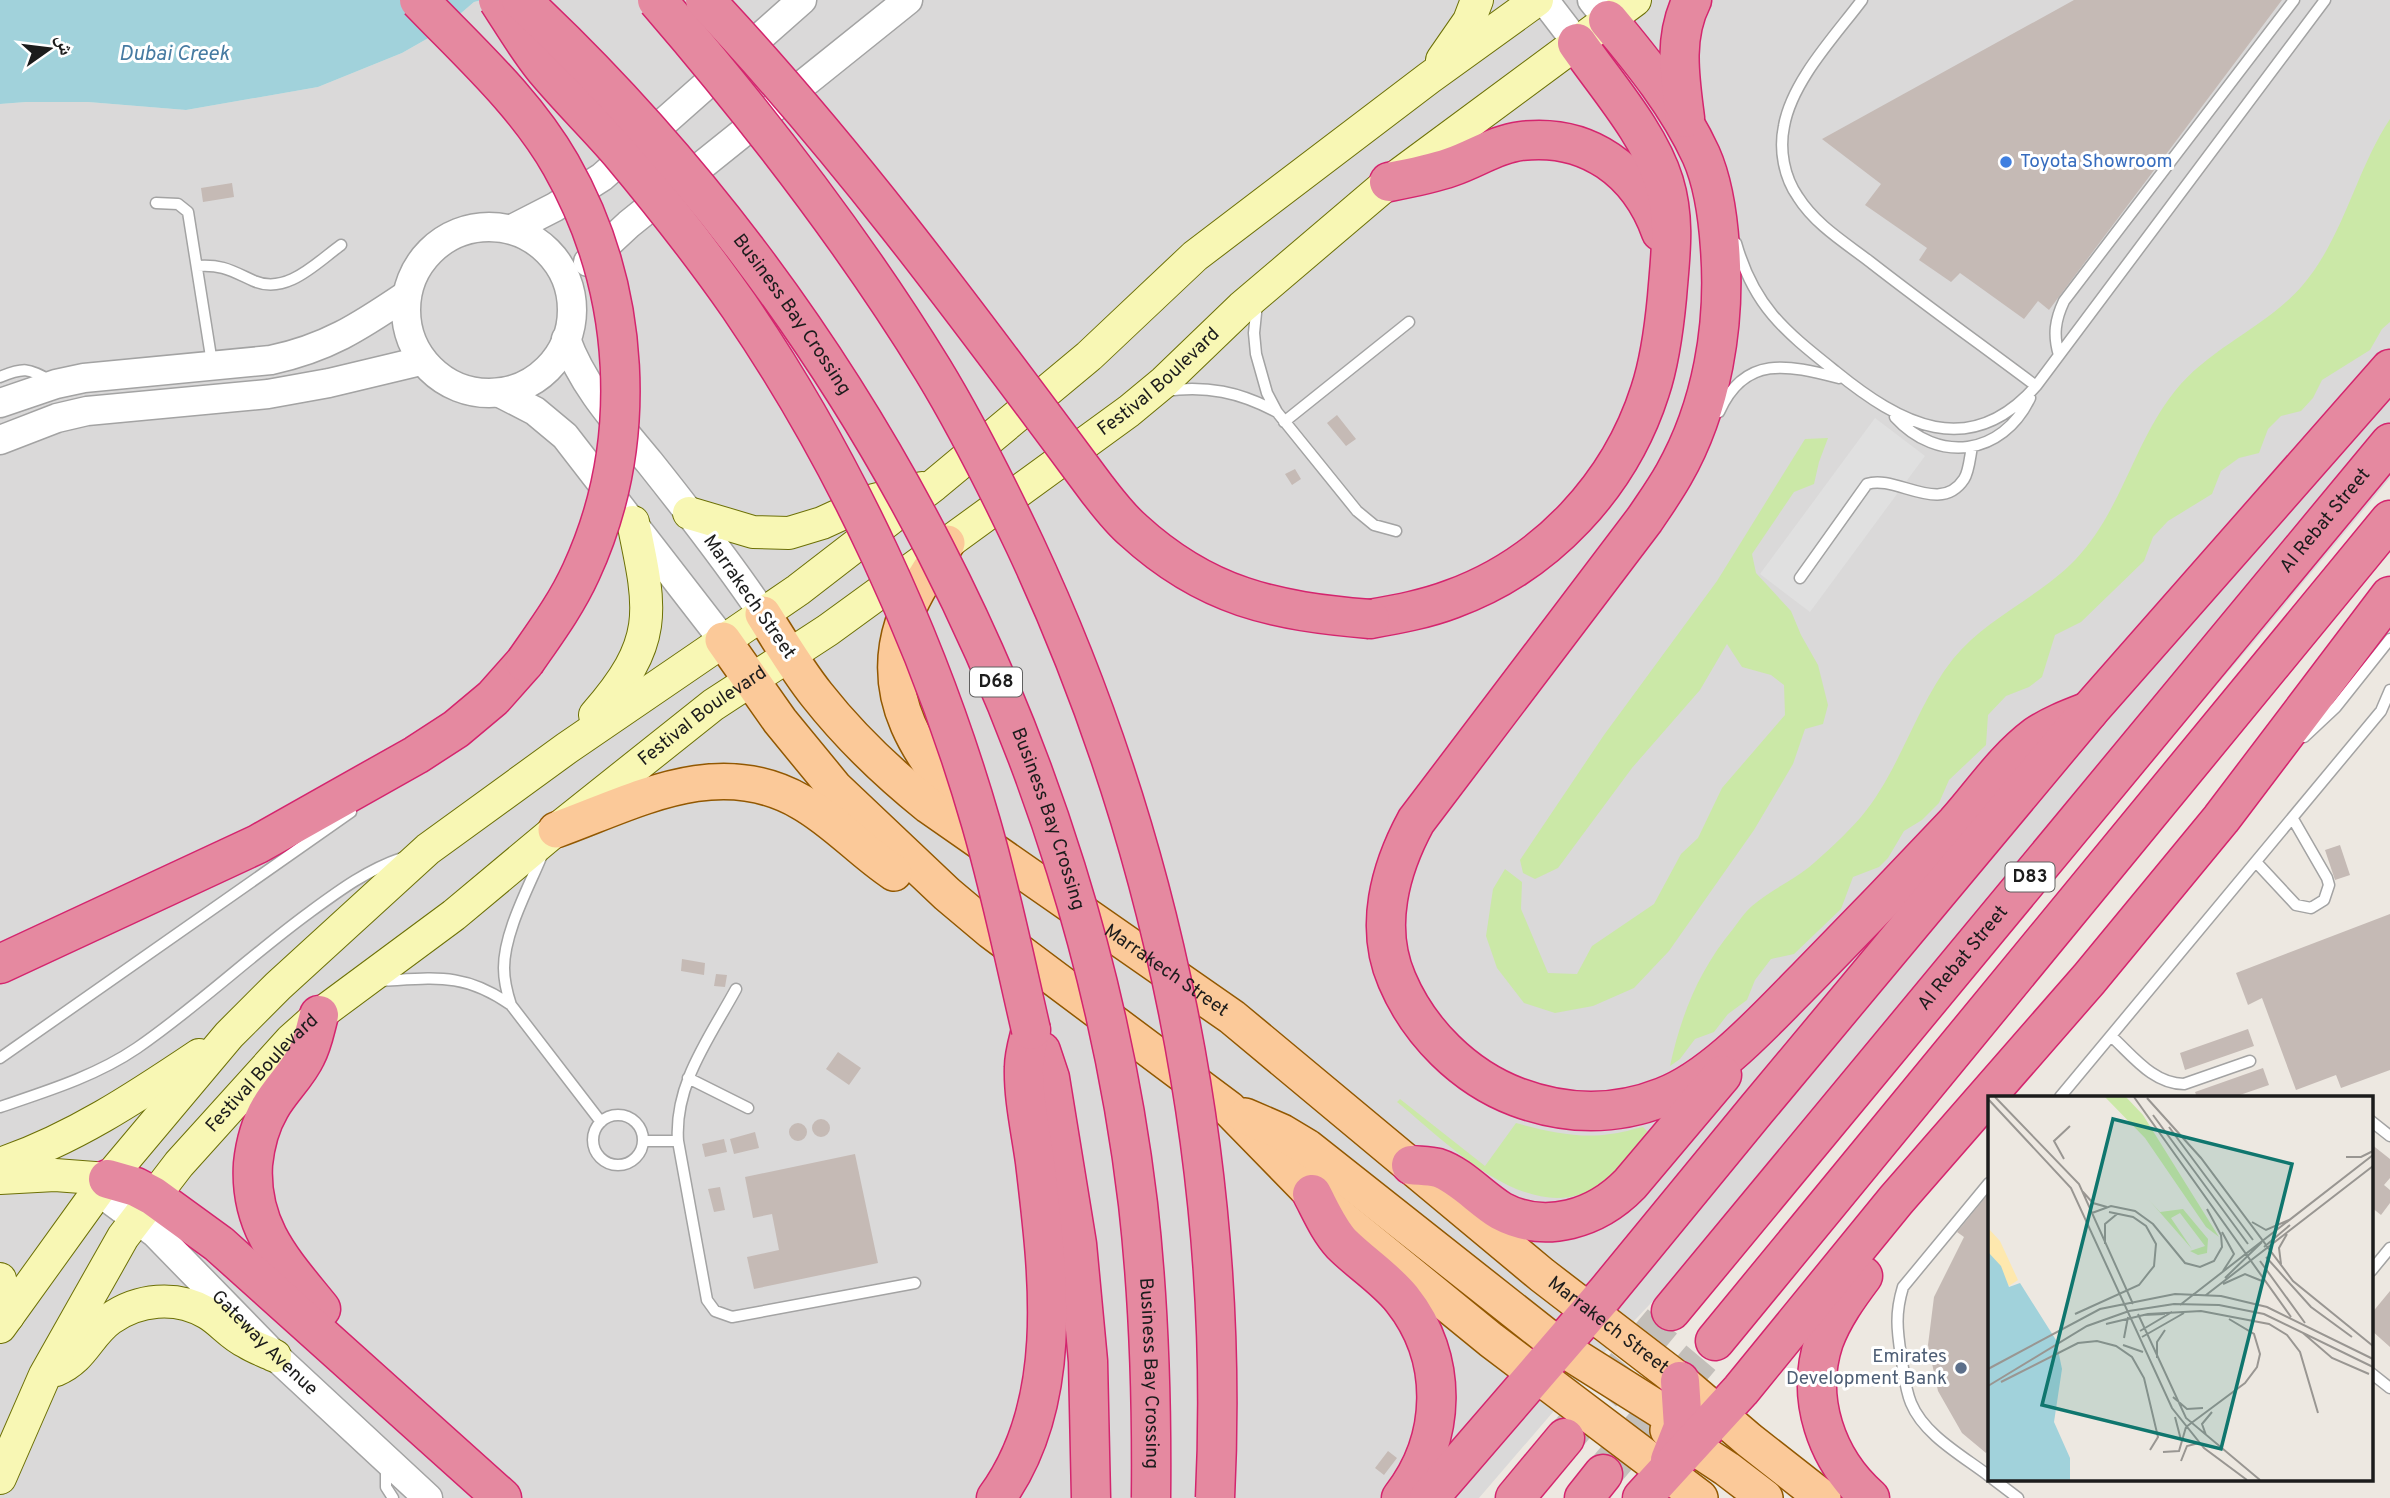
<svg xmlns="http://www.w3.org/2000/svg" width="2390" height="1498" viewBox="0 0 2390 1498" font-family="Overpass,'Noto Naskh Arabic',sans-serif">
	<rect width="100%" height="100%" fill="#ede8e1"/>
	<path fill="#dad9d9" d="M482,0H2390V478L2252,644L2044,886L1602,1355L1479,1498H0V104L26,102H88L186,110L318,87L402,53L439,32L474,2Z"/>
	<path fill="#cbe8a7" d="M2390,119V322L2382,329L2370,350L2322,380L2313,398L2301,411L2281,416L2268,429L2259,453L2239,458L2221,471L2212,494L2168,521L2153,537L2144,561L2081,622L2055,635L2042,677L2029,687L2006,696L1988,715L1986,745L1949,780L1939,803L1922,820L1904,831L1888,858L1879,867L1853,877L1841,909L1794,954L1771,959L1755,980L1747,1000L1728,1014L1714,1032L1695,1039L1680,1059L1670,1066C1681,1015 1699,970 1733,929C1739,921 1745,912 1752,906C1769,891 1790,882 1808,868C1826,853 1846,834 1861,817C1901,769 1915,707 1953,659C1987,617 2040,597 2076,559C2122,510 2134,442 2175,391C2210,347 2265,328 2302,286C2344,237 2355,172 2390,119Z
		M1828,438L1819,462L1814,484L1794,492L1752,554L1756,573L1791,611L1801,635L1818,665L1828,705L1823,724L1805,729L1793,764L1754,830L1669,951L1634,988L1593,1006L1555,1013L1524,1003L1497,968L1486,936L1493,889L1505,869L1522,882L1521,909L1548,973L1577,974L1592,946L1654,904L1681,854L1698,838L1722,788L1785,715L1784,685L1771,675L1742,667L1727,644L1700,690L1632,768L1558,868L1535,879L1523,873L1520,860L1604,735L1717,581L1805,439Z
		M1400,1099L1485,1166L1516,1123C1545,1131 1580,1139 1610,1134C1622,1133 1633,1129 1643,1127L1649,1133C1637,1147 1616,1175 1602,1184C1531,1232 1449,1144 1397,1102Z"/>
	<path fill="#e0e0e0" d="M1875,418L1925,456L1810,612L1760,574Z"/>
	<path fill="#a1d2db" d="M0,0H482L474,2L439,32L402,53L318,87L186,110L88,102H26L0,104Z"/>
	<path fill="#c5bab5" d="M2074,0H2282L2049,310L2038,301L2024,319L1960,273L1951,282L1919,260L1927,248L1865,205L1881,184L1822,139Z
		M232,183L234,197L203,202L201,188Z
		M1337,415L1356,439L1346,446L1327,423Z
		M1295,469L1301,479L1292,485L1285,474Z
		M2340,845L2350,875L2335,880L2325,850Z
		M2390,914V1070L2341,1088L2336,1075L2296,1090L2262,998L2248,1005L2236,973Z
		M682,959L705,963L704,975L681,971Z
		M716,974L727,975L725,987L714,986Z
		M2248,1029L2254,1046L2185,1070L2180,1053Z
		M838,1052L861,1068L849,1085L826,1069Z
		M2263,1068L2269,1085L2234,1097H2197L2195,1092Z
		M812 1128a9 9 0 1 1 18 0a9 9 0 1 1-18 0Z
		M789 1132a9 9 0 1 1 18 0a9 9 0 1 1-18 0Z
		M755,1132L759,1148L734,1154L730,1139Z
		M724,1139L727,1152L705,1157L702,1144Z
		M2371,1144L2390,1159V1178L2384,1185L2390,1190V1203L2381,1215L2371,1207Z
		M855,1154L878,1263L754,1289L747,1257L779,1250L772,1214L753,1218L745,1177Z
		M720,1187L725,1210L714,1212L708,1189Z
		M1989,1193V1449L1986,1453L1962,1433L1938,1391L1928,1345L1934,1297L1964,1237L1957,1232Z
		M2390,1291V1347L2371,1330V1314Z
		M1388,1451L1397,1458L1384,1475L1375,1468Z"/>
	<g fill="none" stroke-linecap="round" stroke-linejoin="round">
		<path stroke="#c3bfba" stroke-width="38" stroke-dasharray="38 19" stroke-linecap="butt" d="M1565,1438L1671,1311
			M1603,1474L1715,1341"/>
		<g stroke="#a3a3a3" stroke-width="13">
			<path id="service" d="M1862,0C1835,36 1792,81 1784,126C1779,150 1784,177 1798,197C1815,224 1844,242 1869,261C1924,304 1980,344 2036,386
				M156,203L178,204L188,212L212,363
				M1736,243C1754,307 1785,331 1835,371C1900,424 1969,462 2036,386L2325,0
				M197,266C222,264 232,271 254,281C287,295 316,263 341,245
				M1257,303L1254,333L1256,354L1267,393L1277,412L1357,511L1374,525L1396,531
				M2059,355C2053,335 2055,320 2064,301L2294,0
				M0,377C24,367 28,368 51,381
				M1165,391C1206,385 1240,392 1277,412
				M1719,412C1745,354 1788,365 1839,378
				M1895,417C1938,464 2002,456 2030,398
				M1284,422L1409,322
				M1800,578L1867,484C1896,474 1940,516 1964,479C1969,472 1970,456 1972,447
				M2304,737L2336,707L2390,639
				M2256,862L2296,905L2311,908L2324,900L2329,885L2327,878L2293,819
				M381,981C435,978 464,972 511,1005L601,1122
				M736,989C710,1037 674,1084 678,1141L707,1300L715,1311L732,1317L915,1283
				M511,1005C507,993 504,981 504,968C504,932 529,887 542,855
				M2111,1036C2132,1055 2153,1084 2184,1084L2250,1061
				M0,1058L351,812
				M688,1078L748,1108
				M2060,1097L2381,711L2390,690
				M0,1107C47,1091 96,1076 137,1048C198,1006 251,955 310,912C340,890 367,870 402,858
				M593 1140a25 25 0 1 1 50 0a25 25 0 1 1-50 0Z
				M2371,1121L2390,1136
				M643,1141H678
				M1989,1183L1903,1287C1895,1313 1897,1330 1901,1356C1904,1372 1905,1389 1911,1403C1924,1435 1963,1456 1989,1476
				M2371,1271L2390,1248
				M2371,1373L2390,1388
				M386,1464V1487L393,1498
				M1993,1479L2018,1498"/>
		</g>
		<g stroke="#a3a3a3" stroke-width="31">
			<g id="tertiary">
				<path d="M1544,0L1577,43"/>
				<path d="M1592,0L1608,20"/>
				<circle cx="489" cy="310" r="83"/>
				<path d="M512,229L555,207L602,177L802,0"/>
				<path d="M588,262L629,224L908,0"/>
				<path d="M566,339C583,387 618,424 650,463C689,512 728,562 763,614"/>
				<path d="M500,393L535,411L565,436L723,640"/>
				<path d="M0,403L56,384L84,378L271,360C327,348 359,327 405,296"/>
				<path d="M0,440L57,418L87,411L268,394L329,383L421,361"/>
				<path id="s1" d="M98,1191L155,1233L275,1356L428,1498"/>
			</g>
		</g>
		<g stroke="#6c7006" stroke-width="34">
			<g id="secondary">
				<path d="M1442,60L1469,21L1477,0"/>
				<path d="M689,513L753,532L789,533L822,523L870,501L922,488"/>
				<path d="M595,715C659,642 652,612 633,522"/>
				<path d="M0,1164C73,1139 135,1098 199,1055"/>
				<path d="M0,1178L55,1175L108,1179"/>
				<path d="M0,1279L8,1316"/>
				<path d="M0,1327L98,1191L229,1035L278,986L428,849L567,748L798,590L934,485L1089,356L1195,256L1429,78L1537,0"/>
				<path d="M56,1370C84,1358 88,1335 110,1319C138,1299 176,1295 207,1313C221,1321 231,1335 246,1342C255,1348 265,1351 275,1356"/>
				<path id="s2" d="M0,1478L45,1375L123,1237L179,1164L291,1040L319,1015L454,915L551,834L713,705L828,630L1129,411L1164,382L1242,307L1389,182L1635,0"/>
			</g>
		</g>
		<g stroke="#925801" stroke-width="38">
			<g id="primary">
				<path d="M947,543C931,569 912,594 903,623C875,709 932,767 980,829"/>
				<path id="s3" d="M763,614C780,641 797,670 817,695C850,737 888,773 929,806L1232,1017L1542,1275L1680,1381L1749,1440L1823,1498"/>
				<path d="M723,640L780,721L835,788L947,894L991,931L1229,1109L1312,1194L1491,1340L1700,1498"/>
				<path d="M556,830C636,801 718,754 801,802C835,821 862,852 894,873"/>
				<path d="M1245,1116L1282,1132L1307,1147L1560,1347L1660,1410L1675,1414H1709"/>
				<path d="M1668,1430L1727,1469L1765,1498"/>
			</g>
		</g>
		<g stroke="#d4256e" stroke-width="41">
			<g id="motorway">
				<path d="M1608,20C1643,62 1678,105 1701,155C1714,184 1718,218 1720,248C1726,325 1712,407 1674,474C1665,490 1655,504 1645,519L1416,821C1390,869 1374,927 1397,980C1419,1032 1464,1077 1517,1097C1565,1115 1615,1116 1663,1097C1714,1078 1769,1016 1807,978C1857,927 1907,875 1956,823C1982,794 2004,760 2036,736C2052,725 2071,718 2089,711"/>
				<path d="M1685,118C1680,79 1673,37 1692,0"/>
				<path d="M1389,182C1410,178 1431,174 1451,167C1475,159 1496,144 1521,141C1588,133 1639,171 1661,232"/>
				<path d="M1370,619C1398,614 1426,609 1452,599C1546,565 1620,485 1650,391C1660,361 1664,329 1667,297C1670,258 1676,221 1664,182C1649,133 1606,85 1577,43"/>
				<path d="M0,964L258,844L416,755L456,729L493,698L525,662"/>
				<path d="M319,1015C315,1029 313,1043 306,1056C297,1075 280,1090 270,1108C260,1125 255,1145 253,1164C249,1228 284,1263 321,1309"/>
				<path d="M1041,1051L1050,1078L1077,1244L1088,1361L1091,1498"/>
				<path d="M1411,1165C1420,1166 1430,1166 1438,1168C1460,1175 1481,1199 1501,1211C1546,1235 1597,1218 1630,1184L1722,1075"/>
				<path d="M108,1179L136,1187L153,1196L219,1244L502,1498"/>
				<path d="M1312,1194C1321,1211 1329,1230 1342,1244C1361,1263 1385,1278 1402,1299C1449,1358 1447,1439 1401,1498"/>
				<path d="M1863,1276C1848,1296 1833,1317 1824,1341C1805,1398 1826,1459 1870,1498"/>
				<path id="s4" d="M1671,1311L2390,443"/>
				<path d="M1715,1341L2390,520"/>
				<path d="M1670,1460L1683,1427L1680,1381"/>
				<path d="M996,1498C1066,1402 1048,1273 1035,1162C1031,1132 1023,1098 1024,1067C1024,1055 1028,1042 1031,1030"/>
				<path d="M1429,1498L1605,1294L1756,1110L2089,711L2390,369"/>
				<path d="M1515,1498L1565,1438"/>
				<path d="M1584,1498L1603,1474"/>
				<path d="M1642,1498L1741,1390L1896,1200L2089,979L2221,819L2390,596"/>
			</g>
		</g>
		<use href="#service" stroke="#fff" stroke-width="10"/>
		<use href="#tertiary" stroke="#fff" stroke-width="28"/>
		<use href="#secondary" stroke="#f8f7b4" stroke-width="32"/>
		<use href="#primary" stroke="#fbc999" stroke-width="35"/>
		<use href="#motorway" stroke="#e589a0" stroke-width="38"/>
		<g stroke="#d4256e" stroke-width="41" stroke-linecap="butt">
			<g id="motorway-bridge">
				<path d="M419,0C469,52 525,102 561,165C631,288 641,442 581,572C566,605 545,633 525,662"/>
				<path d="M498,0C513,23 527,47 544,68C568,97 595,123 620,152C661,201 702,253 739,306C845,461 929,643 981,823C1001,892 1015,961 1031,1030"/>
				<path id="s5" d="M521,0C855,311 1084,750 1138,1204C1149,1301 1152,1400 1151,1498"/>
				<path d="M657,0C758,117 852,238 933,370C967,426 997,486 1025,545C1163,840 1231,1172 1215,1498"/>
				<path d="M705,0C849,153 972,321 1097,489C1108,503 1119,518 1133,530C1206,597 1274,611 1370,619"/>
			</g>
		</g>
		<use href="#motorway-bridge" stroke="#e589a0" stroke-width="38"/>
	</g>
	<circle fill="#3f7fe0" stroke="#fff" stroke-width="2.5" cx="2006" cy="162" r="7"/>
	<circle fill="#5c6f8a" stroke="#fff" stroke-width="2.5" cx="1961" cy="1368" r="7"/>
	<g text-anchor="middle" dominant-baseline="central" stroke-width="6" stroke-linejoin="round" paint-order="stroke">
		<g fill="#fff" stroke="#606060" stroke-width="2">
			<rect x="970" y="667.5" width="52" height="29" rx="5"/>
			<rect x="2005.5" y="862.5" width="49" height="29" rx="5"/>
		</g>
		<g font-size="18" font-weight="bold" fill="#1c1c1c">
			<text x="996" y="682">D68</text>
			<text x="2030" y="877">D83</text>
		</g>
		<g font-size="19" fill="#366cbe" stroke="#fff" text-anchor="start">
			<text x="2020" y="162">Toyota Showroom</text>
		</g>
		<g font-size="19" fill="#1c1c1c" stroke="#fff">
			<text stroke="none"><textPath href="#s5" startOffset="416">Business Bay Crossing</textPath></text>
			<text stroke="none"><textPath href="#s2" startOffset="1620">Festival Boulevard</textPath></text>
			<text stroke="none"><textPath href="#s4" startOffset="1026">Al Rebat Street</textPath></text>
			<text transform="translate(749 597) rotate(55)">Marrakech Street</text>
			<text stroke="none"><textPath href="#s2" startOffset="1054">Festival Boulevard</textPath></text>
			<text stroke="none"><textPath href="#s5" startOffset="984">Business Bay Crossing</textPath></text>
			<text stroke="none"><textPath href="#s4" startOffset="458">Al Rebat Street</textPath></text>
			<text stroke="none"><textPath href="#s3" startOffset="544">Marrakech Street</textPath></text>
			<text stroke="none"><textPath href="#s2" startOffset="486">Festival Boulevard</textPath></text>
			<text stroke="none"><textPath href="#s3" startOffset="1111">Marrakech Street</textPath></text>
			<text stroke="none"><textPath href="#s1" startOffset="226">Gateway Avenue</textPath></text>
			<text stroke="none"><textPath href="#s5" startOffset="1550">Business Bay Crossing</textPath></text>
		</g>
		<g font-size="19" fill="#4e5e75" stroke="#fff" text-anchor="end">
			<text x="1947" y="1357">Emirates<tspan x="1947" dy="22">Development Bank</tspan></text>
		</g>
		<g font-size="21" font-style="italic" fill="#477ba2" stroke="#fff">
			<text x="174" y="54">Dubai Creek</text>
		</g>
	</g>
	<g transform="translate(1988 1096)">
		<rect width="385" height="385" fill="#ede8e1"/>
		<path d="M117,1H138L155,19L231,141L218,131L157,42ZM161,104L172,116L195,113L220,143L219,157L210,159L202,155L217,150L192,117L183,122L204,153Z" fill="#cbe8a7"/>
		<path d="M0,132L12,145L30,184L21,190L0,156Z" fill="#fee8ae"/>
		<path d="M0,156L13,170L21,191L32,187L68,244L74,273L66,326L82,362V384H0Z" fill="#a1d2db"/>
		<path fill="none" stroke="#999692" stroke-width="2" d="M7,1L91,88L145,208M146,1L303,221M159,2L213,62L305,185L385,250M1,4L83,92L184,312L216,352L259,384M165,19L260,148M181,31L265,144M358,61H373L385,55M76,63L66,45L82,30M95,96L105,107L119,111M104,117L123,110L147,115L165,128L197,167L212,171L226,165L234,151L233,139L219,113M264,126L278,134L301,124M234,136L246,158L235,175M117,148V128L129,118M276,151L302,129M278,161L323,211L364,241M272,165L317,227M293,168L291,152L299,138M237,182L274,146M235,188L257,178L274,185M218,199L385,70M192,209L385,59M87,218L151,189L166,170L168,148L158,130L145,121L121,116M150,218L198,322L272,384M155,219L177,218M118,228L160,218L213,215L281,228L299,239L312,256L330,317M152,235L184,216M315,237L344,262L381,278M154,241L196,217M136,242L140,221M135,249L155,256M169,262V246L177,234M0,273L112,213L187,198L233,200L279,211L385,263M13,286L90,247L109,245L128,250L144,261L156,282L170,341L162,354M0,290L99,230L141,215L186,208L231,209L276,218L385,271M185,301L199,313L215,312M187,321L193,344M198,331L257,287L269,271L272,258L266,238L241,223M218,339L214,328L224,316M175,356L191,355L198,331M193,365L199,350L211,347"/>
		<path fill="#0f766e" fill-opacity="0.15" stroke="#0f766e" stroke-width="3.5" d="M125,23L304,68L233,353L54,309Z"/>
		<rect width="385" height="385" fill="none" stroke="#1c1c1c" stroke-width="3.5"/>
	</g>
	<g transform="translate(49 49) rotate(76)" stroke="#ffffff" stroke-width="5" paint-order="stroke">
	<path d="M0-5L12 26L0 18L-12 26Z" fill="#1c1c1c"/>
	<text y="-10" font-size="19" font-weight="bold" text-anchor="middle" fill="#1c1c1c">ش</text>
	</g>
</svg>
